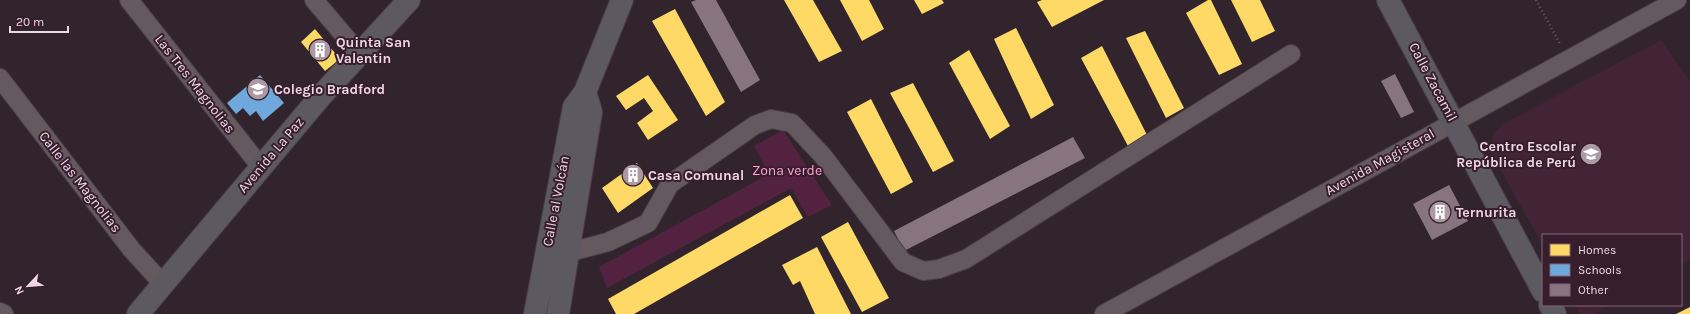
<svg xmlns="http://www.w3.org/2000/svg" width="1690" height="314" viewBox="0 0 1690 314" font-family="Karla,sans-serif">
	<rect width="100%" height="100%" fill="#32242c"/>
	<path fill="#432436" d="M1661,40L1690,81V259L1681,264V235H1543V246L1493,156L1491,148L1493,135L1503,124Z
		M1575,305H1610L1595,314H1580Z"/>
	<path fill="#542241" d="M783,130L832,205L808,217L791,188L607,288L599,267L769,174L754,146Z"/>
	<path fill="#ffd966" d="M784,0H813L842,51L819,62Z
		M840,0H869L884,29L862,41Z
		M914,0H942L944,3L922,14Z
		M1042,0H1104L1052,27L1037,2Z
		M1208,0H1211L1242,64L1219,75L1186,13Z
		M1231,0H1260L1275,31L1252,42Z
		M675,9L725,102L706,116L652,21Z
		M1016,28L1054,105L1031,119L994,39Z
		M315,29L340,59L325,71L301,42Z
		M1145,31L1184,108L1166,118L1126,38Z
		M1102,46L1147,135L1128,146L1081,58Z
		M969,50L1010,126L990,139L949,63Z
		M648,75L678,120L648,140L637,123L653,111L644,98L626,110L616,96Z
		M913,83L954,161L933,172L890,93Z
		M871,99L913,182L891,194L847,112Z
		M637,163L653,188L618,213L602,188Z
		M790,195L803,218L634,314H616L608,299Z
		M848,222L889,298L862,312L821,237Z
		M817,247L851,314H815L800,281L793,285L782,265Z
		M1690,307V314H1676Z"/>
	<path fill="#6fa8dc" d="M260,75L284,103L263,121L256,111L250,116L243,108L236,114L227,103Z"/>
	<path fill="#87747e" d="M696,0H716L760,80L741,92L691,2Z
		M1395,74L1414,112L1401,118L1381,81Z
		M1073,137L1085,158L904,251L894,231Z
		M1449,185L1468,221L1432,240L1413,204Z"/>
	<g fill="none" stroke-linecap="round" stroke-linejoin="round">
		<g stroke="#4b3f45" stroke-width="20">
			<path id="street" d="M129,0L261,167
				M314,0L360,54
				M0,78L132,250L163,284
				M570,252L608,242L648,223L670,184L755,125L771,119L792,123L823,156L903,262L923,271L939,269L966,259L1291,54
				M0,312L4,314
				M1104,314L1677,0"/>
		</g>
		<g stroke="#4b3f45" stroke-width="24">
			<path id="secondary" d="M1388,0L1543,291
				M1550,305L1555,314
				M138,314L320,97L409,0
				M535,314L574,107L585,92L622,0
				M558,314L591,112L585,92"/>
		</g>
		<path stroke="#675d62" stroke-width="2.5" stroke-dasharray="1 3" stroke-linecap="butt" d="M1536,0L1560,44"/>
		<use href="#street" stroke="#64595f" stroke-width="18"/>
		<use href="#secondary" stroke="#5d5960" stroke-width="22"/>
	</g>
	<defs>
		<g id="building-disc" transform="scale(1.15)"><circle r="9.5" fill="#ab9aa3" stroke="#381e2d"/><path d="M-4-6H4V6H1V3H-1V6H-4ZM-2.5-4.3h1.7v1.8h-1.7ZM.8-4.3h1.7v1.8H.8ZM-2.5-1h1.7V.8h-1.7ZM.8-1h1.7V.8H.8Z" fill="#fff"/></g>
		<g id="school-disc" transform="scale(1.15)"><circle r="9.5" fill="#ab9aa3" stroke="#381e2d"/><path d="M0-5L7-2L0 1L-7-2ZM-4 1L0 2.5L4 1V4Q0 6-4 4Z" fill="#fff"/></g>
	</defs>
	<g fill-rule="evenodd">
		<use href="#building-disc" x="320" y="50"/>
		<use href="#school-disc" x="258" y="89"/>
		<use href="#school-disc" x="1591" y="154"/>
		<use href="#building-disc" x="633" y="175"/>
		<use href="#building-disc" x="1440" y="212"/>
	</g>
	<g text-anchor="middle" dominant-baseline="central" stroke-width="4" stroke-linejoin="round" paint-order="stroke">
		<g font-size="14" font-weight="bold" fill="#ecd9e3" stroke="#381e2d" text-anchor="start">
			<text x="336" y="42">Quinta San<tspan x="336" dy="16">Valentin</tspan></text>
			<text x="274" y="89">Colegio Bradford</text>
			<text x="1576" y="146" text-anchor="end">Centro Escolar<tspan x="1576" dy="16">República de Perú</tspan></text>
			<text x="648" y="175">Casa Comunal</text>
			<text x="1456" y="212">Ternurita</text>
		</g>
		<g font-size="14" fill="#ecd9e3" stroke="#381e2d">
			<text transform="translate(1433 82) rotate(62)">Calle Zacamil</text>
			<text transform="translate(195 84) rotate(52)">Las Tres Magnolias</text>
			<text transform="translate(271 155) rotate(-50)">Avenida La Paz</text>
			<text transform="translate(1380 162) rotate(-29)">Avenida Magisteral</text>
			<text transform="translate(80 182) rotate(52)">Calle las Magnolias</text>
			<text transform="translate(556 201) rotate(-79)">Calle al Volcán</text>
		</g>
		<g font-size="14" fill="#fda3d7" stroke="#381e2d">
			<text x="787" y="170">Zona verde</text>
		</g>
	</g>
	<rect x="1542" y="234" width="140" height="72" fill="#381e2d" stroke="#806976"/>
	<rect x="1550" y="244" width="20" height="12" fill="#ffd966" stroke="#806976"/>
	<text x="1578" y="254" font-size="12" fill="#ecd9e3">Homes</text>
	<rect x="1550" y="264" width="20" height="12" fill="#6fa8dc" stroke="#806976"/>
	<text x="1578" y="274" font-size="12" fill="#ecd9e3">Schools</text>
	<rect x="1550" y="284" width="20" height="12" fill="#87747e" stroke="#806976"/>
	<text x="1578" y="294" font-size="12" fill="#ecd9e3">Other</text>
	<g transform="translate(28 286) rotate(244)" stroke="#381e2d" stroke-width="3" paint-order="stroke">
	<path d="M0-3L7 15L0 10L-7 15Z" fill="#ecd9e3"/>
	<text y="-6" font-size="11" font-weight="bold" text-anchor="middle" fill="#ecd9e3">N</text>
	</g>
	<path d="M10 26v6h58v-6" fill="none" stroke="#ecd9e3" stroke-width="2"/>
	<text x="16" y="26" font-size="12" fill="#ecd9e3" stroke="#381e2d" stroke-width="3" paint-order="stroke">20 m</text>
</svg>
